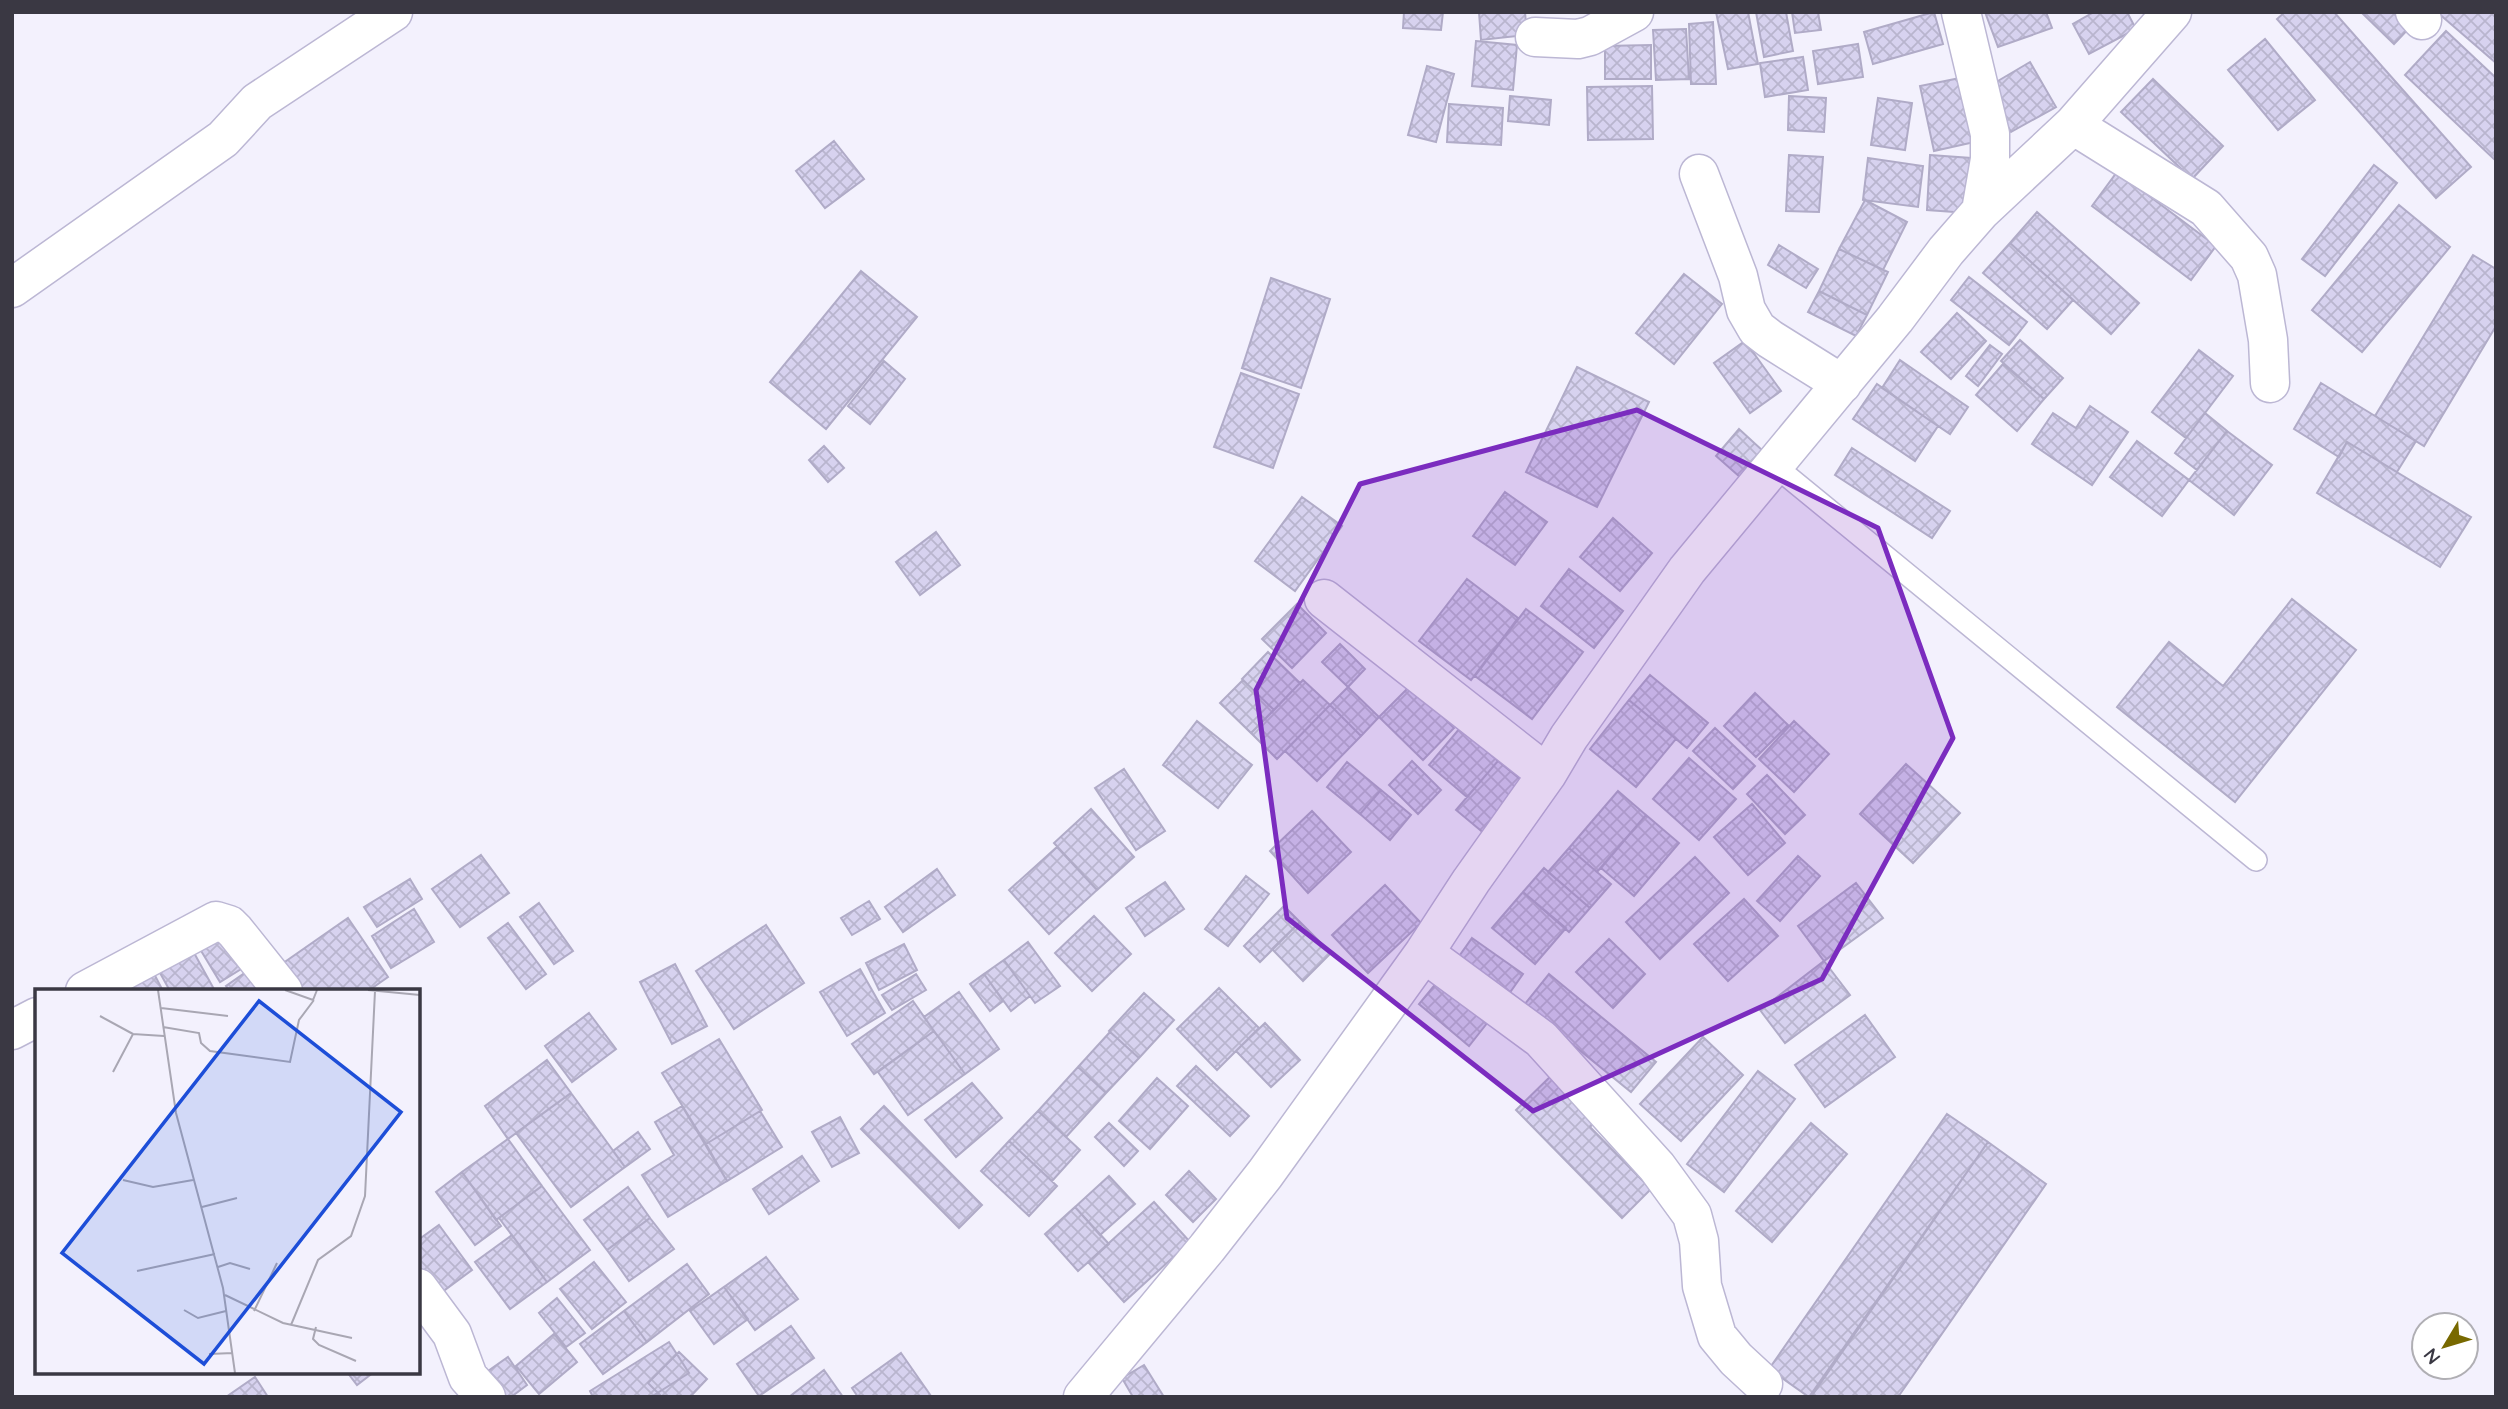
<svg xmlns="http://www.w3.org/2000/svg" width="2508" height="1409" viewBox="0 0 2508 1409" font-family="Quicksand,sans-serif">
	<defs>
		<pattern id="building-cross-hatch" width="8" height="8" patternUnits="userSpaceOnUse" patternTransform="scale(1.75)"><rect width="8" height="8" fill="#d7d2ef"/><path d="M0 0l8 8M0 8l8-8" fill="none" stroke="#b9b5ce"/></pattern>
	</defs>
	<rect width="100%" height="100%" fill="#f3f1fd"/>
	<path fill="url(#building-cross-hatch)" stroke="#b0abc7" stroke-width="2" d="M1404,12H1443L1441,30L1403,28Z
		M1479,12H1525L1527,35L1481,40Z
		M1716,12H1748L1758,64L1728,69Z
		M1756,12H1786L1793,51L1764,57Z
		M1792,12H1818L1821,30L1795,33Z
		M1934,12L1943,44L1873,64L1864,32Z
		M1985,12H2046L2052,28L1998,47Z
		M2094,12H2127L2136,29L2089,54L2073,24Z
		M2285,12H2334L2471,167L2436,198L2277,19Z
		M2361,12H2403L2414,23L2394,44Z
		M2437,12H2496V63Z
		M1713,22L1716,84H1691L1689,24Z
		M1686,29L1689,79L1656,80L1653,30Z
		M2446,31L2496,78V161L2405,75Z
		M2265,39L2315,100L2278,130L2228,70Z
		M1476,41L1517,45L1513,90L1472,86Z
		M1858,44L1863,77L1818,84L1813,51Z
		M1651,45V79H1605V46Z
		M1803,57L1808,90L1765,97L1760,63Z
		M2030,62L2056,107L2011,132L1986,88Z
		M1427,66L1454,74L1436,142L1408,135Z
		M1965,77L1979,141L1934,151L1920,86Z
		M2153,79L2223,146L2192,179L2121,112Z
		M1652,86L1653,139L1588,140L1587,87Z
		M1510,96L1551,100L1549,125L1508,121Z
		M1789,96L1826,98L1824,132L1788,130Z
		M1878,98L1912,103L1905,150L1871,145Z
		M1449,104L1503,108L1501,145L1447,142Z
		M834,141L864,179L825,208L796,171Z
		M1789,155L1823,157L1819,212L1786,211Z
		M1930,155L1971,158L1968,213L1927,210Z
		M1868,158L1923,166L1918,207L1863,200Z
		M2374,165L2397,183L2325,276L2302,259Z
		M2117,172L2216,246L2191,280L2092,206Z
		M1865,200L1907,222L1883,270L1839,249Z
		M2399,205L2450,247L2362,352L2312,310Z
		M2037,212L2139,303L2111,334L2010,243Z
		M2010,243L2073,300L2047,329L1983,273Z
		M1779,245L1818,269L1806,288L1768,265Z
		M1839,249L1888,272L1867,315L1819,291Z
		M2473,255L2496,269V326L2424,446L2375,416Z
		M861,271L917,317L826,429L770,382Z
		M1684,274L1722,304L1674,364L1636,333Z
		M1969,277L2027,322L2009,345L1951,300Z
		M1271,278L1330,299L1301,388L1242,368Z
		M1819,291L1867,315L1856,336L1808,312Z
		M1957,313L1986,341L1951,379L1921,352Z
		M2020,340L2063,378L2044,399L2001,361Z
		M1745,341L1781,391L1750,413L1714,363Z
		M1990,345L2002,354L1978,386L1966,376Z
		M2199,350L2233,376L2186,438L2152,412Z
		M1900,360L1968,407L1950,434L1882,388Z
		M884,361L905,379L870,424L848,406Z
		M2003,364L2044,399L2017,431L1976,395Z
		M1577,367L1649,402L1597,507L1526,472Z
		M1241,373L1299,394L1273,468L1214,447Z
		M2321,383L2416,441L2397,472L2347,442L2339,457L2294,429Z
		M1877,384L1938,426L1915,461L1853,419Z
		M2090,406L2128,432L2092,485L2032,444L2053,413L2076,428Z
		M2205,413L2227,431L2197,470L2175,453Z
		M1739,429L1762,450L1740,477L1716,456Z
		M2227,431L2272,465L2234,515L2189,480Z
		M2137,441L2189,480L2162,516L2110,477Z
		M2347,442L2471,517L2440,567L2317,493Z
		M824,446L844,468L828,482L809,460Z
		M1852,448L1950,511L1932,538L1835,475Z
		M1505,492L1547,522L1515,565L1473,536Z
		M1302,497L1342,526L1295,591L1255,561Z
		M1613,518L1652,553L1620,591L1580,557Z
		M936,532L960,565L920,595L896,562Z
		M1569,569L1623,611L1594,648L1541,606Z
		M1467,579L1518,618L1471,680L1419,641Z
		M2292,599L2356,650L2235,802L2117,707L2169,642L2223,686Z
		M1297,604L1326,633L1292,668L1262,639Z
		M1526,609L1583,652L1532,719L1475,676Z
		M1340,644L1365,669L1348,687L1322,662Z
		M1268,652L1300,683L1274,710L1242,679Z
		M1650,675L1708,723L1687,748L1629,700Z
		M1243,680L1274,710L1251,733L1220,703Z
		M1303,680L1330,705L1277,759L1251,733Z
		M1411,685L1454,728L1423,760L1379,717Z
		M1348,687L1379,717L1361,736L1330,705Z
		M1755,693L1788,725L1756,757L1724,726Z
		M1629,700L1676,739L1636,787L1590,749Z
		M1330,705L1361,736L1317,781L1285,751Z
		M1197,721L1252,765L1218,808L1163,765Z
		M1794,721L1829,754L1794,792L1759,759Z
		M1460,728L1498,761L1467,797L1429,765Z
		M1715,728L1755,766L1733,789L1693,751Z
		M1689,758L1736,799L1699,840L1653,799Z
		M1412,761L1441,790L1418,814L1389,785Z
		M1498,761L1526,784L1485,834L1456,810Z
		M1347,762L1381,790L1360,814L1327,787Z
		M1906,764L1960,813L1913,863L1860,814Z
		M1124,769L1165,831L1136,850L1095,788Z
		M1767,775L1805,815L1785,834L1747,794Z
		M1381,790L1411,815L1390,840L1360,814Z
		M1618,791L1646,815L1597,872L1569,848Z
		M1752,804L1785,843L1748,875L1714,837Z
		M1091,809L1134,857L1097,890L1054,843Z
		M1312,811L1351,852L1308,893L1270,851Z
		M1646,815L1679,843L1634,896L1601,868Z
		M1057,847L1097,890L1049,934L1009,890Z
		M1569,848L1611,884L1590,908L1548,872Z
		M481,855L509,893L460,927L432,889Z
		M1798,856L1820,876L1780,921L1757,901Z
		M1695,857L1729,893L1660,959L1626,922Z
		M1544,868L1590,908L1569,932L1523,892Z
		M937,869L955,895L903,932L885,907Z
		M1246,876L1269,894L1228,946L1205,929Z
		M410,879L422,899L377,927L364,907Z
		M1165,882L1184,909L1145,936L1126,908Z
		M1856,883L1883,918L1824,961L1798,926Z
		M1385,885L1421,923L1368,973L1332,935Z
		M1523,892L1566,928L1535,964L1492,928Z
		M1744,899L1778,936L1728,981L1694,944Z
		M869,901L880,919L852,935L841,918Z
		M539,903L573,951L554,964L520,917Z
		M1284,906L1300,922L1260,962L1244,946Z
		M414,909L434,942L391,968L372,936Z
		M1094,916L1131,954L1092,991L1055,953Z
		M348,918L388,977L368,991H296L279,966Z
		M1300,922L1331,953L1303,981L1272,949Z
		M508,923L546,974L526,989L488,938Z
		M766,925L804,983L734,1029L696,971Z
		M230,929L251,963L220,982L200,949Z
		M1472,938L1523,974L1506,998L1455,962Z
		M1609,939L1645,974L1613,1008L1576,972Z
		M1028,942L1060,986L1035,1003L1004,960Z
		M904,944L917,970L879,990L866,963Z
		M193,951L215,991H170L159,971Z
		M1004,960L1030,996L1011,1011L984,974Z
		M1824,961L1850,995L1785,1043L1760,1010Z
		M675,964L707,1026L672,1044L640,982Z
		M256,965L268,982L255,991H230L226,986Z
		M150,966L163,991H128L123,981Z
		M860,969L885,1013L847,1036L820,992Z
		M916,974L926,990L892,1010L882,995Z
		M984,974L1003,1001L990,1011L970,984Z
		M1549,974L1656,1062L1631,1092L1524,1005Z
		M1438,981L1488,1022L1469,1046L1419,1004Z
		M1219,988L1259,1028L1217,1070L1177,1029Z
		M959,992L999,1049L965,1074L924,1017Z
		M1144,993L1174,1020L1139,1058L1109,1031Z
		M913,1001L934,1031L874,1074L852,1044Z
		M589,1013L616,1049L572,1082L545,1046Z
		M1865,1015L1895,1057L1825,1107L1795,1065Z
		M1265,1023L1300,1060L1271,1087L1236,1051Z
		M934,1031L965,1074L908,1115L878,1072Z
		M1110,1032L1139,1058L1106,1093L1078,1067Z
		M1703,1037L1743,1075L1681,1141L1640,1104Z
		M719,1039L762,1110L706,1144L662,1073Z
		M547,1060L571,1093L508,1139L485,1106Z
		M1196,1066L1249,1116L1230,1136L1177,1086Z
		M1078,1067L1106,1093L1066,1137L1038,1111Z
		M1758,1071L1795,1099L1724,1192L1687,1164Z
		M1555,1072L1599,1117L1590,1127L1651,1189L1622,1218L1516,1110Z
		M1157,1078L1188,1106L1150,1149L1119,1121Z
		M972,1083L1002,1118L956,1157L925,1120Z
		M571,1093L625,1167L571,1207L516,1133Z
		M682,1106L727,1181L668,1217L642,1175L674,1155L655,1122Z
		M884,1106L982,1205L959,1228L861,1129Z
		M760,1111L782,1147L727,1181L706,1144Z
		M1038,1111L1080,1150L1052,1181L1009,1141Z
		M1947,1114L1988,1142L1809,1397L1769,1369Z
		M840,1117L859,1153L832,1167L812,1132Z
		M1109,1123L1138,1151L1124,1166L1095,1137Z
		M1811,1123L1847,1154L1772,1242L1736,1211Z
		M638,1132L650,1149L625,1167L613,1151Z
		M508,1139L542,1186L496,1220L462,1172Z
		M1009,1141L1057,1186L1029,1216L981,1171Z
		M1988,1142L2046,1184L1898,1397H1811Z
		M802,1156L819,1181L769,1214L753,1189Z
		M1189,1171L1216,1199L1193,1222L1166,1195Z
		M462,1172L501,1226L475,1245L436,1192Z
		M1109,1176L1135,1204L1100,1235L1075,1207Z
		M542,1186L590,1250L547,1282L499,1218Z
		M628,1187L650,1218L607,1250L584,1220Z
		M1154,1202L1190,1242L1124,1302L1088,1262Z
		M1075,1207L1109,1244L1078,1271L1045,1234Z
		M650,1218L674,1249L629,1281L607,1250Z
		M439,1225L472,1270L438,1295L418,1268V1240Z
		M512,1235L547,1282L510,1309L475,1262Z
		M766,1257L798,1299L755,1330L724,1287Z
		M594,1262L626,1302L592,1329L560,1289Z
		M687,1264L709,1294L647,1342L624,1311Z
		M724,1287L748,1319L714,1344L690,1311Z
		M557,1298L585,1333L566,1347L539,1313Z
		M624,1311L647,1342L603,1374L580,1344Z
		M791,1326L814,1358L759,1396L737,1364Z
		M554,1334L577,1362L539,1394L516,1366Z
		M669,1342L689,1373L651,1397H593L590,1391Z
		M679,1352L707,1379L690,1397H662L648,1383Z
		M901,1353L931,1396L858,1397L852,1388Z
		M508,1357L527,1385L511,1397H496L481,1376Z
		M1144,1365L1164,1397H1133L1122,1378Z
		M824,1370L843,1397H789Z
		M347,1372H374L357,1385Z
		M255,1377L268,1397H226Z"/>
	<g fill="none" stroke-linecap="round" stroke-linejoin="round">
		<g stroke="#bcb7d4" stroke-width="24">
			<path id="service" d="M1775,466L2256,860"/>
		</g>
		<g stroke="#bcb7d4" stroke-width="41">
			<path id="minor" d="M1961,12L1990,134V159L1981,211
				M2415,12L2422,20
				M1535,37L1578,39L1590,36L1634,12
				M2073,125L2206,208L2249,257L2257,275L2268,340L2270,383
				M1699,174L1738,276L1746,310L1757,329L1770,339L1842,384
				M12,288L223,139L257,102L393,12
				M1324,599L1547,774
				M1424,953L1541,1039L1657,1167L1692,1215L1699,1241L1702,1286L1717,1336L1736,1359L1763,1384
				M85,991L216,921L229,925L235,931L283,991
				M12,1030L37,1017
				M418,1288L452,1334L468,1377L486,1397
				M1083,1397L1207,1248L1265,1174L1424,953L1471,881L1547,774L1569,737L1687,570L1895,319L1946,251L1981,211L2073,125L2172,12"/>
		</g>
		<use href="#service" stroke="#fff" stroke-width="21"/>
		<use href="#minor" stroke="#fff" stroke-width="38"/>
	</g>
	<path fill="#7b2cbf" fill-opacity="0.2" stroke="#7b2cbf" stroke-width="5" stroke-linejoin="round" d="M1637,410L1878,528L1953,738L1822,979L1533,1111L1287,918L1256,690L1360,484Z"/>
	<g transform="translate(35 989)">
		<rect width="385" height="385" fill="#f3f1fd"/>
		<path fill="none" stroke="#a9a7b3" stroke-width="2" d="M123,1L141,124L188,299L200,384M250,1L278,11L282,1M333,1L385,6M126,19L193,27M65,27L98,45M128,38L164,44L166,54L175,62L255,73L264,31L279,11M78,83L98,45L129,47M88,191L118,198L158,191M167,218L202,209M183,278L195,274L215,280M102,282L180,265M190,306L248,334L317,349M149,321L163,329L191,322M219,322L242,274M256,336L283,271L316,247L330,207L340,2M281,338L278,350L284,356L321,372M174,365L198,364"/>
		<path fill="#1d4ed8" fill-opacity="0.15" stroke="#1d4ed8" stroke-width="3.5" d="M224,12L366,123L169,375L27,264Z"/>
		<rect width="385" height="385" fill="none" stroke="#3a3843" stroke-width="3.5"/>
	</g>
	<rect width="2508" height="1409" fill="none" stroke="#3a3843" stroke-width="28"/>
	<g transform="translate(2445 1346) rotate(232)"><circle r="33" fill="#ffffff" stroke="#b0afb4" stroke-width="2"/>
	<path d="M0-5L12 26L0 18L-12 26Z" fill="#786900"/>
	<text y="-10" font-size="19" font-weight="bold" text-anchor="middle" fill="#3a3843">N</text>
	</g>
</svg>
